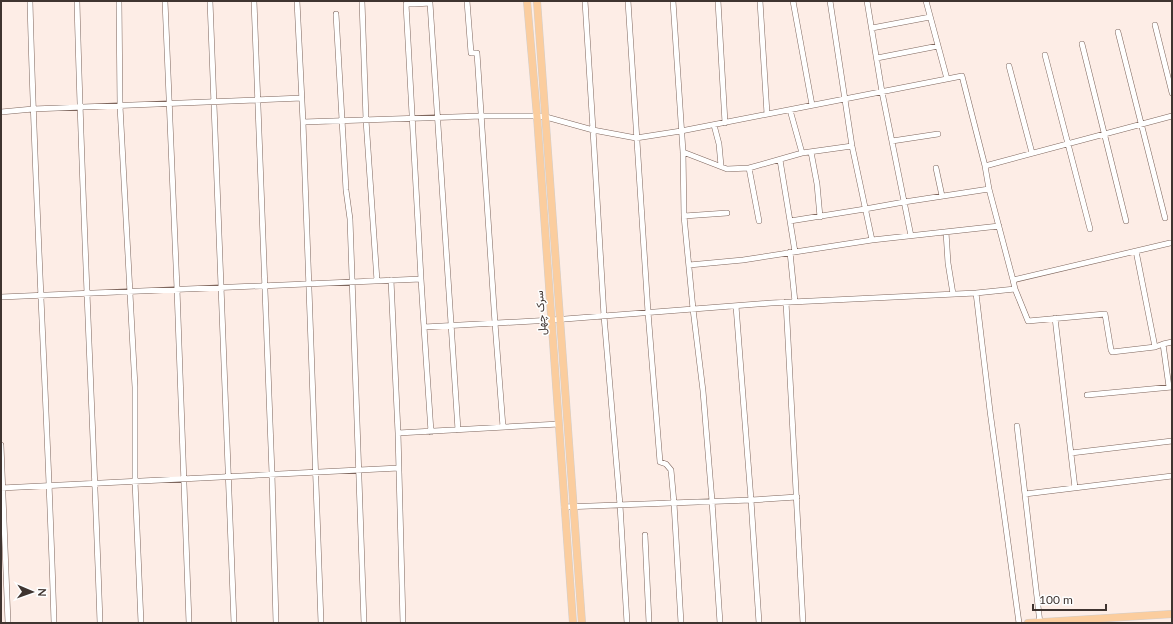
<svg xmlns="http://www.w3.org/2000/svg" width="1173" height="624" viewBox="0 0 1173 624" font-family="Lato,Vazirmatn,sans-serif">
	<rect width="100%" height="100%" fill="#fdede6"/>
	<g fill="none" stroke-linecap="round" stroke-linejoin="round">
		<g stroke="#7e665d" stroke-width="6">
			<path id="minor" d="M30,1C35,208 48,416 54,623
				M77,1C82,208 93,416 100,623
				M119,1L120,106L135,387V481L141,623
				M165,1L177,289L189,623
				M210,1L234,623
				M254,1L272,474L276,623
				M297,1L303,122L321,623
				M362,1L366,120L377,281
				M467,1L471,53H477L495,323L503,427
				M585,1L593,130L604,316L620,505L627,623
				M628,1L648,312L660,462L666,464L671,470L674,503L681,623
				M673,1L683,152L684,216L693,309L703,391L712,501L720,623
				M718,1L725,123
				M760,1L767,114
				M793,1L812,105
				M830,1L852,146L872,240
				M867,1L882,92L911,236
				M926,1L947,79
				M415,2V4H406L421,279
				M415,4L430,3L458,430
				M336,14L346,190L350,219L364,623
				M1155,25L1172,93
				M872,28L930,17
				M1118,32L1165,218
				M1082,44L1126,221
				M1045,55L1090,229
				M877,58L938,46
				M1009,66L1032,153
				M790,110L802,153
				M1,112L33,109L302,98
				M303,122L482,116H537L546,117L593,130L636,138L681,131L962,76L985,166L989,189L1013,280
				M714,125L719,144L721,166
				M892,141L938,134
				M683,152L727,169L749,168L802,153L852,146
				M811,152L817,184L820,217
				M780,160L790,221L865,209L904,202L989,189
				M985,166L1172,116
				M749,168L759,221
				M936,168L942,196
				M684,216L727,213
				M790,221L795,252
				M946,232L948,263L953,294
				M1136,251L1155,347
				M790,252L795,302
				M689,265L743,260L872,240L999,226
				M391,280L398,433L403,623
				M1015,289L1028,321L1105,314L1111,350L1112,352L1155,347L1163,344L1172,342
				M976,293L990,411L1019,623
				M1,297L421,279L424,327L552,320L771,303L976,293L1015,289L1013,280L1170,243H1172
				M786,302L803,623
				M736,306L751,500L759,623
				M1055,318L1075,488
				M424,327L431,432
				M1163,344L1169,387
				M1087,395L1172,387
				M1017,426L1040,623
				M398,433L559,424
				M1,445L8,623
				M1071,453L1172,441
				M1,488L399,468
				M1025,494L1172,476
				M564,507L751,500L797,497
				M645,535L649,623"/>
		</g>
		<g stroke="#d1cecd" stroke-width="8">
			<path id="major" d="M527,1L537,116L573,623
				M537,1L582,623
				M1028,623L1172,614"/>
		</g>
		<use href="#minor" stroke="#fff" stroke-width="5"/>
		<use href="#major" stroke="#fbcd9e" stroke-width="7"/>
	</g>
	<g text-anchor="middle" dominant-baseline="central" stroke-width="3" stroke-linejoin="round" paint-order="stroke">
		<g font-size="11" fill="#3f3430" stroke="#fefefe">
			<text transform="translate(540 313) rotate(-94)">سرک چهل</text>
		</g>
	</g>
	<rect width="1173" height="624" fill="none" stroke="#3f3430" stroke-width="4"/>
	<g transform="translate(32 592) rotate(92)" stroke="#fefefe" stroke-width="3" paint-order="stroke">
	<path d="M0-3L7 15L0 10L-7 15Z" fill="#3f3430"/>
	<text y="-6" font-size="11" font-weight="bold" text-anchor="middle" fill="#3f3430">N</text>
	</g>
	<path d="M1033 604v6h73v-6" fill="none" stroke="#3f3430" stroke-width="2"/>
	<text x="1039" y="604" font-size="12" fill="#3f3430" stroke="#fefefe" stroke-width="3" paint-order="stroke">100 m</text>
</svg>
